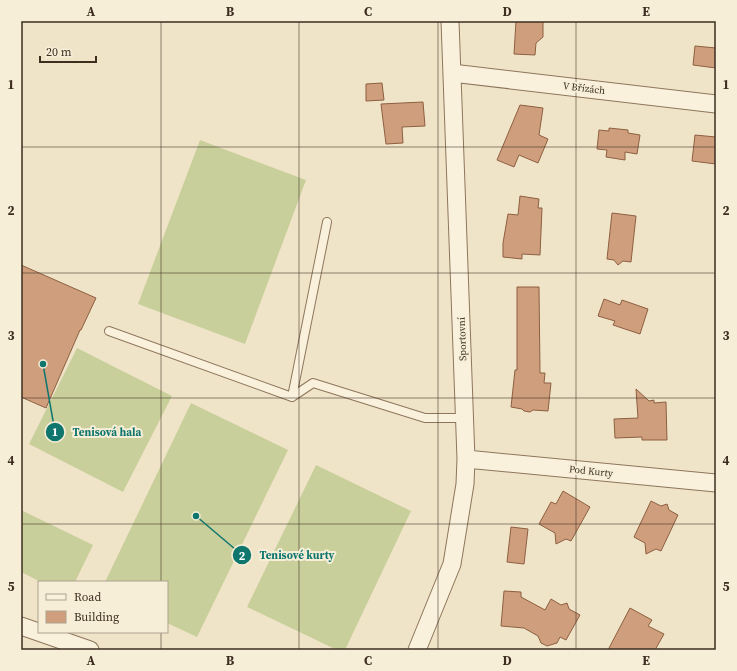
<svg xmlns="http://www.w3.org/2000/svg" width="737" height="671" viewBox="0 0 737 671" font-family="'Source Serif 4',serif">
	<rect width="100%" height="100%" fill="#f0e4c8"/>
	<path fill="#c9cf9b" d="M200,140L306,180L245,344L138,304Z
		M77,348L172,396L123,492L29,444Z
		M191,403L288,450L197,637L167,623V582H105Z
		M316,465L411,511L345,650H337L247,607Z
		M21,510L93,545L75,582H41L21,572Z"/>
	<path fill="#cf9f7d" stroke="#8d5f41" d="M516,21H543V37L536,43L535,55L514,54Z
		M695,46L716,48V68L693,65Z
		M382,83L384,100L366,101V84Z
		M423,102L425,126L402,127L403,143L386,144L381,104Z
		M520,105L543,108L539,135L548,139L538,163L519,155L514,167L497,160Z
		M609,128L628,130V133L640,135L637,154L625,152V160L606,157L607,150L597,149L599,130L609,131Z
		M695,135L716,137V164L692,161Z
		M520,196L539,199L538,208H542L540,255L522,254V259L503,257V243L508,214L518,215Z
		M612,213L636,216L631,262L623,261L618,265L614,260L607,259Z
		M21,265L96,298L81,330H80L46,408L21,397Z
		M517,287H539L540,373H545L544,383H551L548,411L533,410L530,412L524,411L522,409L511,407L515,370H517Z
		M604,299L620,305L622,300L648,309L640,334L613,325L615,321L598,316Z
		M636,389L649,401L654,400V403L666,402L667,440H642V437L615,438L614,419L638,418Z
		M563,491L590,507L571,541L566,539L556,544L555,533L539,524L551,502L556,504Z
		M651,501L661,506L667,504L669,510L678,515L661,551L656,549L646,554L645,543L634,537Z
		M511,527L528,529L524,564L507,562Z
		M504,591L521,592V597L545,610L551,599L561,605L567,603L569,609L580,615L566,640L560,637L557,643L547,646L541,643L538,636L524,628L501,626Z
		M630,608L652,620L648,626L664,634L655,650H608Z"/>
	<g fill="none" stroke-linecap="round" stroke-linejoin="round">
		<g stroke="#8d765c" stroke-width="10">
			<path id="lane" d="M109,331L292,397L313,383L425,418H465
				M292,397L327,222"/>
		</g>
		<g stroke="#8d765c" stroke-width="19">
			<path id="street" d="M452,73L716,104
				M466,459L716,483
				M21,626L90,650
				M417,650L452,564L465,484L466,459L450,21"/>
		</g>
		<use href="#lane" stroke="#faf1dc" stroke-width="8"/>
		<use href="#street" stroke="#faf1dc" stroke-width="17"/>
	</g>
	<path fill="none" stroke="#3d2e20" stroke-width="1" stroke-opacity="0.55" d="M161,21V582M299,21V650M438,21V650M576,21V650M21,147H716M21,273H716M21,398H716M21,524H716M161,632V650"/>
	<g text-anchor="middle" dominant-baseline="central" stroke-width="4" stroke-linejoin="round" paint-order="stroke">
		<g font-size="10" fill="#3d2e20" stroke="#f7eed8">
			<text transform="translate(584 88) rotate(7)">V Břízách</text>
			<text transform="translate(462 339) rotate(-92)">Sportovní</text>
			<text transform="translate(591 471) rotate(6)">Pod Kurty</text>
		</g>
	</g>
	<path fill="none" stroke="#0f766e" stroke-width="1.5" d="M43 364L55 432M196 516L242 555"/>
	<g fill="#0f766e" stroke="#f7eed8" stroke-width="1.5">
		<circle cx="43" cy="364" r="4"/>
		<circle cx="196" cy="516" r="4"/>
		<circle cx="55" cy="432" r="10"/>
		<circle cx="242" cy="555" r="10"/>
	</g>
	<g font-size="12" text-anchor="middle" font-weight="bold" fill="#fff">
		<text x="55" y="436">1</text>
		<text x="242" y="560">2</text>
	</g>
	<g font-size="11" text-anchor="middle" font-weight="bold" fill="#0f766e" stroke="#f7eed8" stroke-width="4" stroke-linejoin="round" paint-order="stroke">
		<text x="107" y="436">Tenisová hala</text>
		<text x="297" y="559">Tenisové kurty</text>
	</g>
	<rect width="737" height="671" fill="none" stroke="#f7eed8" stroke-width="44"/>
	<rect x="38" y="581" width="130" height="52" fill="#f7eed8" stroke="#ada18e"/>
	<rect x="46" y="594" width="20" height="6" fill="#faf1dc" stroke="#ada18e"/>
	<text x="74" y="601" font-size="12" fill="#3d2e20">Road</text>
	<rect x="46" y="611" width="20" height="12" fill="#cf9f7d" stroke="#ada18e"/>
	<text x="74" y="621" font-size="12" fill="#3d2e20">Building</text>
	<path d="M40 56v6h56v-6" fill="none" stroke="#3d2e20" stroke-width="2"/>
	<text x="46" y="56" font-size="12" fill="#3d2e20" stroke="#f7eed8" stroke-width="3" paint-order="stroke">20 m</text>
	<rect x="22" y="22" width="693" height="627" fill="none" stroke="#3d2e20" stroke-width="1.5"/>
	<g font-size="13" text-anchor="middle" font-weight="bold" fill="#3d2e20">
		<text x="91" y="16">A</text>
		<text x="230" y="16">B</text>
		<text x="368" y="16">C</text>
		<text x="507" y="16">D</text>
		<text x="646" y="16">E</text>
		<text x="11" y="89">1</text>
		<text x="726" y="89">1</text>
		<text x="11" y="215">2</text>
		<text x="726" y="215">2</text>
		<text x="11" y="340">3</text>
		<text x="726" y="340">3</text>
		<text x="11" y="465">4</text>
		<text x="726" y="465">4</text>
		<text x="11" y="591">5</text>
		<text x="726" y="591">5</text>
		<text x="91" y="665">A</text>
		<text x="230" y="665">B</text>
		<text x="368" y="665">C</text>
		<text x="507" y="665">D</text>
		<text x="646" y="665">E</text>
	</g>
</svg>
